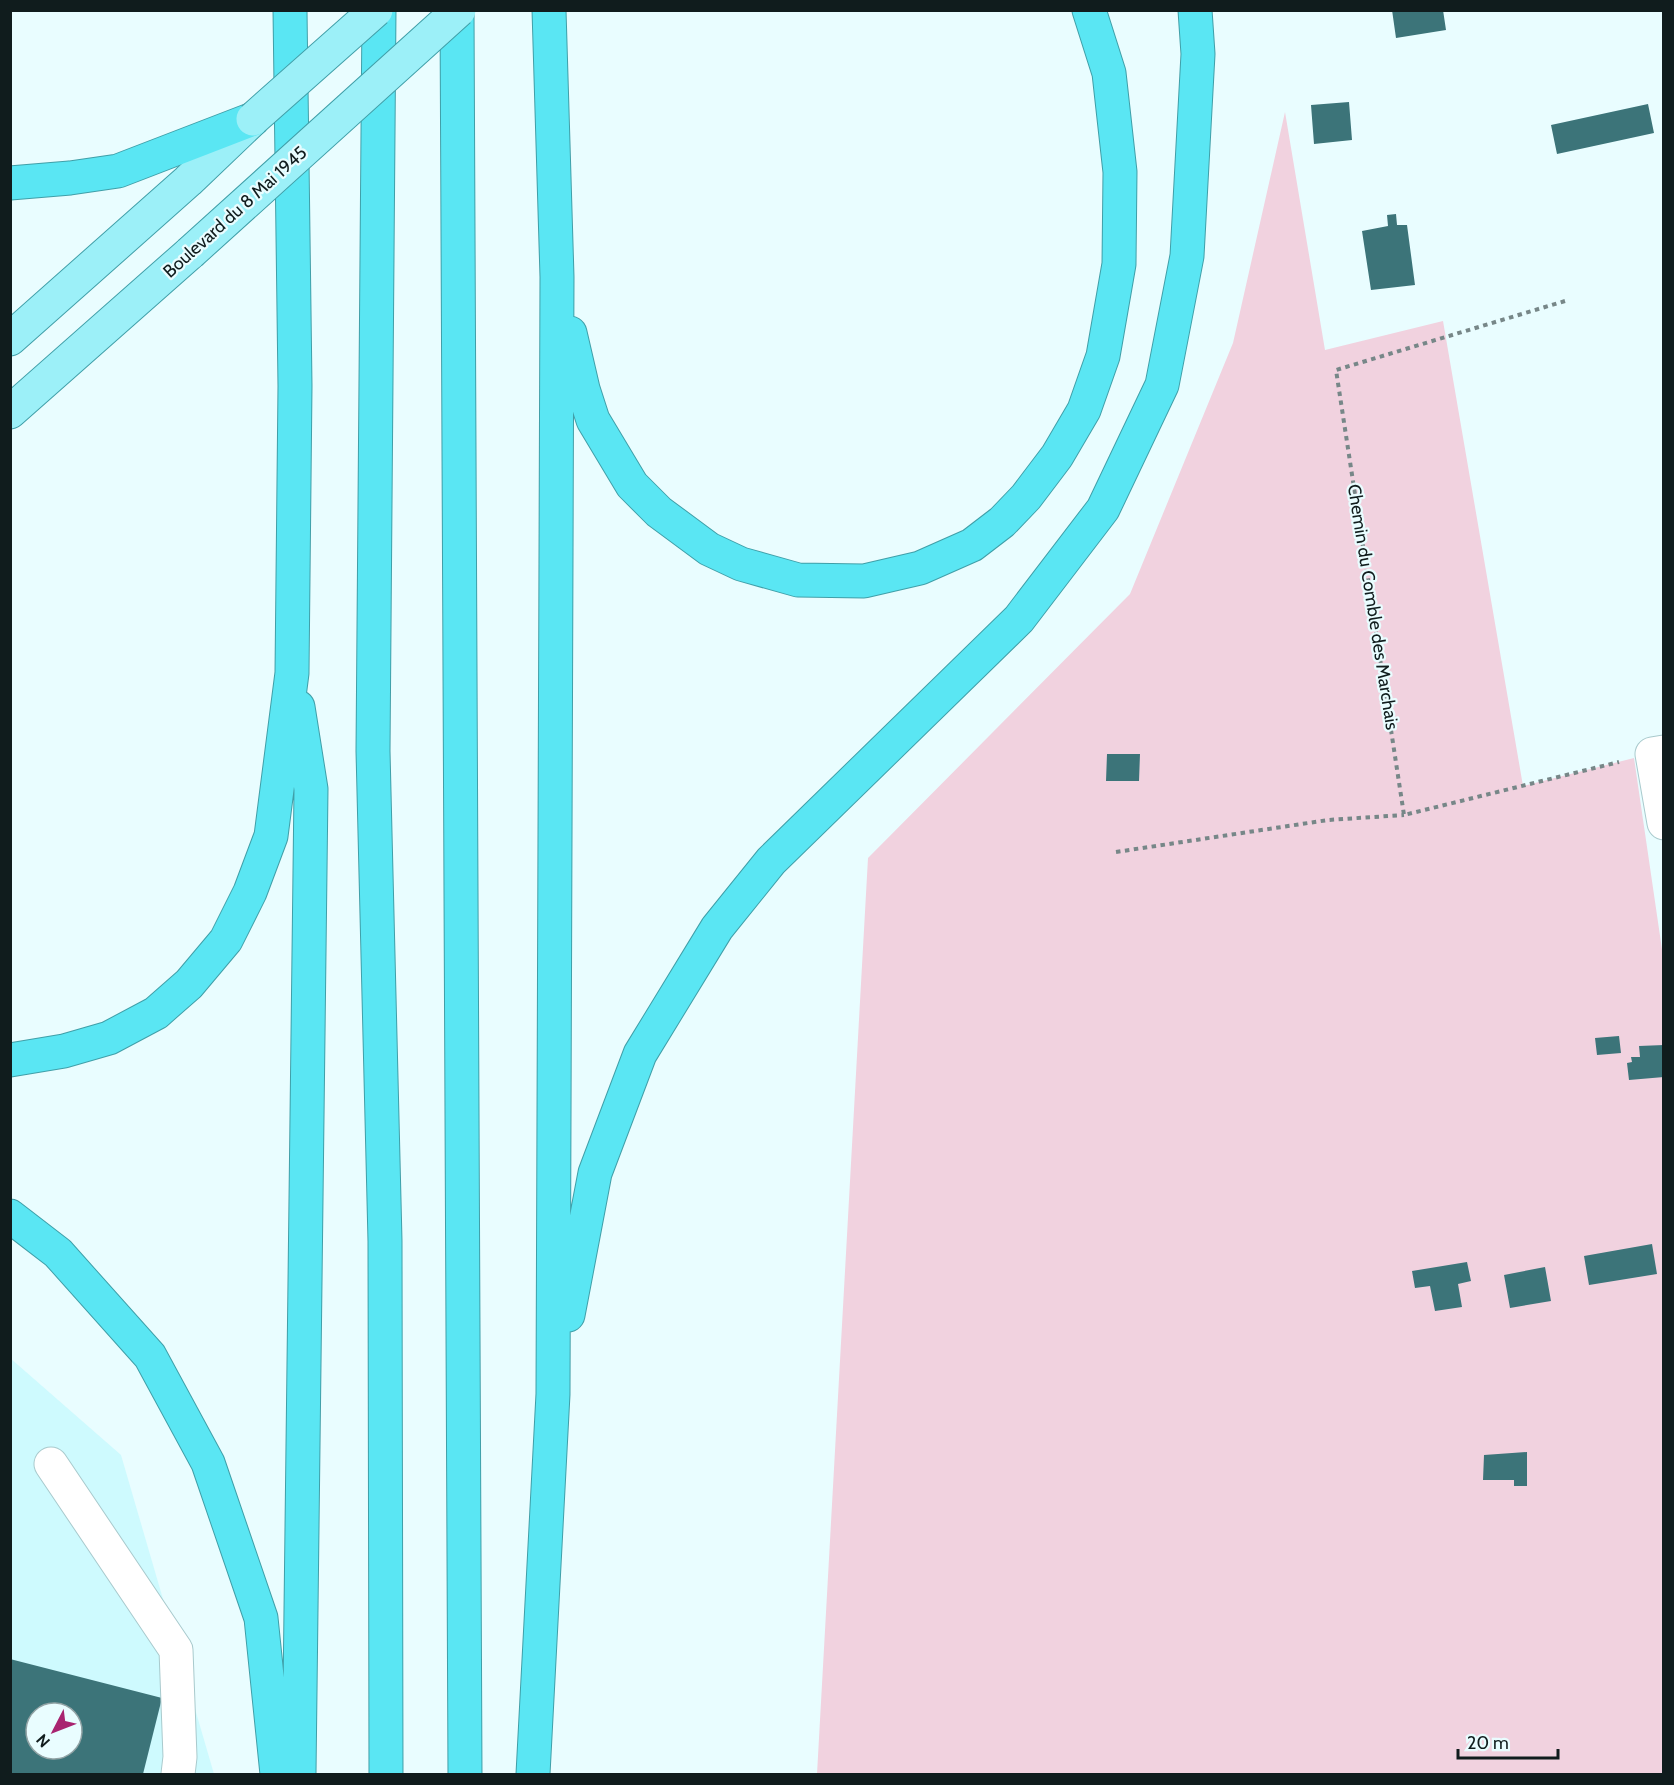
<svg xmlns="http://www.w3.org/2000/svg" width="1674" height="1785" viewBox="0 0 1674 1785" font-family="Cabin,sans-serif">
	<rect width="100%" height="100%" fill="#e9fdff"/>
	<path fill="#cefafe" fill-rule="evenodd" d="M10,1358L121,1455L214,1774H11ZM36,1713H72V1749H36Z"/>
	<path fill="#f1d2df" d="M1285,112L1325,350L1443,321L1523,786L1634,758L1664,963L1663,1774H817L868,858L1130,594L1233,343Z"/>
	<path fill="#3c7479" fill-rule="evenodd" d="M1392,10H1443L1446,30L1396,38Z
		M1349,102L1352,140L1314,144L1311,105Z
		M1648,104L1654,133L1557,154L1551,125Z
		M1396,214L1397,225H1407L1415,285L1371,290L1362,231L1388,226L1387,215Z
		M1107,754H1140L1139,781H1106Z
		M1619,1036L1621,1053L1597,1055L1595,1038Z
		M1664,1045V1077L1629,1080L1627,1063L1632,1062L1631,1057H1640L1639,1046Z
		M1652,1244L1657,1274L1589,1285L1584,1256Z
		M1467,1262L1471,1281L1458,1284L1462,1307L1435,1311L1430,1286L1415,1288L1412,1271Z
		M1545,1267L1551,1301L1510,1308L1504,1275Z
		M1527,1452V1486H1514V1480H1483L1484,1455Z
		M10,1659L162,1698L143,1774H10ZM36,1713H72V1749H36Z"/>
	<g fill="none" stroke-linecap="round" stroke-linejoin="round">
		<g stroke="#a9cacd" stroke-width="35">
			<path id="minor" d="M1664,752L1652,754L1664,823
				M51,1464L176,1650L180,1757L178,1774"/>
		</g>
		<g stroke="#409fa8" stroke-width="35">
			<path id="major" d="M10,339L188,181L253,119
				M10,412L190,253"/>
		</g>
		<g stroke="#409fa8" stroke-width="35">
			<path id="highway" d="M379,10L373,751L385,1241L386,1774
				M457,10L465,1774
				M10,183L70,178L118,171L253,119
				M570,333L583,389L593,420L632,485L659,512L709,549L741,564L798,580L864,581L920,568L972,545L1002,522L1026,497L1057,456L1084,410L1103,356L1119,264L1120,172L1109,73L1089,10
				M298,707L311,789L299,1774
				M10,1060L64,1051L109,1038L156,1013L189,984L226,940L250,892L271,836L292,673L295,386L290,10
				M10,1216L58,1253L150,1356L208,1463L261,1618L277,1774
				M568,1315L595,1173L640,1054L717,928L771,861L1019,619L1103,509L1162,385L1187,256L1198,54L1195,10
				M533,1774L553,1394L557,277L549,10"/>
		</g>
		<path stroke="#778788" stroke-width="4" stroke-dasharray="4.5 4.5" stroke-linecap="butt" d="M1565,301L1336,370L1404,815L1619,762
			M1116,852L1328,820L1404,815"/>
		<use href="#minor" stroke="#fff" stroke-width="33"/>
		<use href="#major" stroke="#9cf0f8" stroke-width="33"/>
		<use href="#highway" stroke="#5ae6f3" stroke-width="33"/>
		<g stroke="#409fa8" stroke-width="35" stroke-linecap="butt">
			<path id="major-bridge" d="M253,119L376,10
				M190,253L459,10"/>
		</g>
		<use href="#major-bridge" stroke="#9cf0f8" stroke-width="33"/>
	</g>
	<g text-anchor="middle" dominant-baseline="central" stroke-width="4.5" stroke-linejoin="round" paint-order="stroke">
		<g font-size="18" fill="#101c1d" stroke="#e9fdff">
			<text transform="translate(235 212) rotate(-42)">Boulevard du 8 Mai 1945</text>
			<text transform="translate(1373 607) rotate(81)">Chemin du Comble des Marchais</text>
		</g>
	</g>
	<rect width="1674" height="1785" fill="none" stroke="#101c1d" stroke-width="24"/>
	<g transform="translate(54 1731) rotate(228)"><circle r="28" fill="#e9fdff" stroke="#92a3a5" stroke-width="1.5"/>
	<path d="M0-4.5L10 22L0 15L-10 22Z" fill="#a82470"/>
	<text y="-9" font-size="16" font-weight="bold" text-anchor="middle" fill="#101c1d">N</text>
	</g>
	<path d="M1458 1749v9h100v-9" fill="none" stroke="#101c1d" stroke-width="3"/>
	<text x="1467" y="1749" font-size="18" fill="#101c1d" stroke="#e9fdff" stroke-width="4.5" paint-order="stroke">20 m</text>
</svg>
